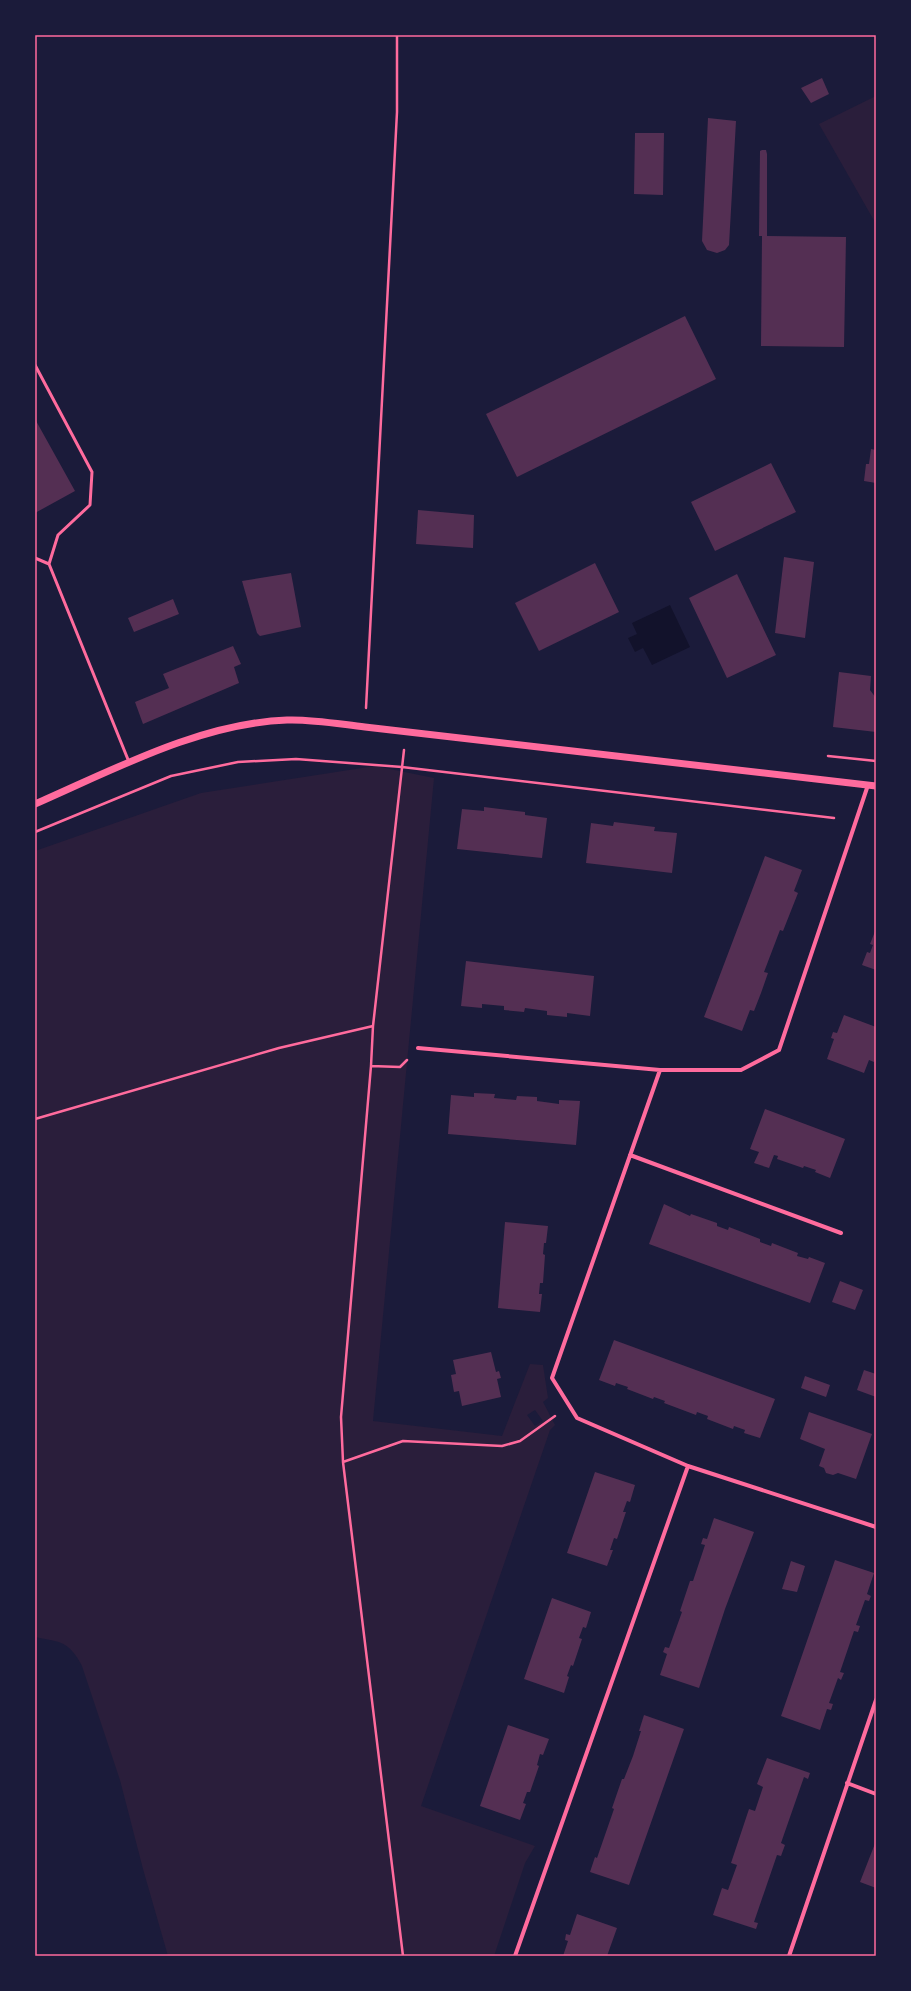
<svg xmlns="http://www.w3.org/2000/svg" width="911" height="1991" viewBox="0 0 911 1991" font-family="'Noto Sans',sans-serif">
	<rect width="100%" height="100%" fill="#1b1b3a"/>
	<path fill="#2a1e3b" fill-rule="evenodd" d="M876,96V224L819,124Z
		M375,766L434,778L373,1421L502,1436L530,1364L543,1365L548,1398L543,1402L555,1425L550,1430L421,1806L535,1846L525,1863L494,1956H168L143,1869L120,1780L82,1666C69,1641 61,1642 35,1637V851L201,793ZM535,1410L543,1421L535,1426L527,1415Z"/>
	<path fill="#12122b" d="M670,605L690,647L652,665L643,648L635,652L628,638L637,634L632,623Z"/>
	<path fill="#542f53" d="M822,78L829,94L811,103L801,88Z
		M708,118L736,121L729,245L725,250L717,253L707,250L702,241Z
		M635,133H664L663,195L634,194Z
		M762,150H766L767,154V236L846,237L844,347L761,346L762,236H759L760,151Z
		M685,316L716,379L517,477L486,414Z
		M35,419L75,491L35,513Z
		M871,449L876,450V483L864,481L866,464H869Z
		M771,463L796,512L715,551L691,502Z
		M418,510L474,515L473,548L416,544Z
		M784,557L814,562L805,638L775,633Z
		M595,563L619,612L539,651L515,603Z
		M291,573L301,627L260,636L257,633L242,581Z
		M737,574L776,655L727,678L689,598Z
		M173,599L179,614L134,632L128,618Z
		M233,646L241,664L234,667L239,683L143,724L135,702L169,688L163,674Z
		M839,672L871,676L870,690L876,698V732L833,727Z
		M484,807L525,812V815L547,818L542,858L457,849L462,809L484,811Z
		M614,822L655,827L654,831L677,833L672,873L586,863L591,823L613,826Z
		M765,856L802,870L794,891L798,893L783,931L780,930L764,972L768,973L761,993L754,1011L750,1010L742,1031L704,1017Z
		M876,929V970L862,965L867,952L870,953L873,945L870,944Z
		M466,961L594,976L590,1016L567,1013V1017L547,1015V1011L525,1008L524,1012L504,1010V1006L482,1004V1008L461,1006Z
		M844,1015L876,1027V1057L874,1062L869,1060L864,1073L827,1059L834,1039L831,1038L833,1032L837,1033Z
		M474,1093L495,1094L494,1098L516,1100L517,1096L537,1097V1101L559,1104V1100L580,1101L576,1145L448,1134L451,1095L474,1097Z
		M765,1109L845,1139L830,1178L815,1172L816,1170L804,1166L803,1168L777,1159L778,1156L774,1155L769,1168L754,1163L759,1152L750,1149Z
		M664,1204L690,1216L691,1214L717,1223V1226L728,1230L729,1227L760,1239V1242L771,1246L772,1243L798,1253L797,1256L808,1259L809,1257L825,1263L810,1303L649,1244Z
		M505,1222L548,1226L546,1243H544L543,1254L545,1255L543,1283H540L539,1294H542L540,1312L498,1308Z
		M840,1281L863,1290L855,1310L832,1302Z
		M614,1340L775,1399L760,1438L744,1433L745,1430L734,1426L733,1429L707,1419L708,1416L697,1412L696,1415L664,1403L665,1401L654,1397L653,1399L627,1389L628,1387L616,1383L615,1386L599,1380Z
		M491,1352L496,1372L499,1371L501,1378L497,1379L501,1397L462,1406L459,1391L454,1392L451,1375L456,1374L453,1360Z
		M864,1370L876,1374V1397L857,1390Z
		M805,1376L830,1385L826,1397L801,1388Z
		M809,1412L872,1434L856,1479L838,1473L833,1475L826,1473L824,1468L819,1466L825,1449L800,1439Z
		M595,1472L635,1485L630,1502L627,1501L623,1512H626L617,1539L614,1538L610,1550H613L607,1566L567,1553Z
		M714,1518L754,1532L725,1609L699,1688L660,1675L667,1654L663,1652L665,1647L669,1648L682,1612L680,1611L690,1581H693L705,1545L701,1544L703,1538L707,1539Z
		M835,1560L874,1573L867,1594L871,1596L869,1601L865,1600L856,1625L860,1626L858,1632L854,1631L840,1672L844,1673L841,1680L838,1678L829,1703L833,1704L831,1710L827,1709L820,1730L781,1716Z
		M791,1561L805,1566L797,1592L782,1589Z
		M552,1598L591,1612L586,1628L583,1627L579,1638L582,1639L573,1666L571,1665L567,1676L569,1677L564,1693L524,1679Z
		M644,1715L684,1729L629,1885L590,1872L595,1857L597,1858L614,1809L612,1808L622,1779H624L633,1756L641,1731H639Z
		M508,1725L549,1739L543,1755L540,1754L537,1765L539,1766L530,1792H527L523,1803L526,1804L520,1820L480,1806Z
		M767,1758L810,1773L808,1779L804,1777L781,1843L785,1845L781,1856L777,1855L754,1922L758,1923L756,1929L713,1915L722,1888L728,1890L737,1865L731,1863L749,1809L755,1811L763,1787L757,1784Z
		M876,1841V1888L860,1882Z
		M577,1914L617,1928L607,1956H563L568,1941L565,1940L566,1934L570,1935Z"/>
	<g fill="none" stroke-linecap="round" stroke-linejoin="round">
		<path stroke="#ff6b9d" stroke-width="2.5" d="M366,708L397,112V35
			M828,756L876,761
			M35,832L171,776L238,762L296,759L402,767L834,818
			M371,1066L400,1067L407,1060
			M35,1119L279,1048L373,1026
			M343,1462L403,1441L502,1446L520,1441L555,1416
			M403,1956L343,1462L341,1417L371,1066L373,1026L404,750"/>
		<path stroke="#ff6b9d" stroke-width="3" d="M35,365L92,472L90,505L58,535L49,564L129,762
			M35,558L49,564"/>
		<path stroke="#ff6b9d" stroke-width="4" d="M868,785L779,1050L741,1070H660L552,1378L577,1418L688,1466L876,1527
			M418,1048L660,1070
			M630,1155L841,1233
			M847,1783L876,1794
			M515,1956L688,1466
			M789,1956L876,1700"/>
		<path stroke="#ff6b9d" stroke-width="7" d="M35,804C113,770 200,723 287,720C312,719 339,724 365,727L876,786"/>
	</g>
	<rect width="911" height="1991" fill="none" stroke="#1b1b3a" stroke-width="72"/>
	<rect x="36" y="36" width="839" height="1919" fill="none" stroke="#ff6b9d" stroke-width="1.5"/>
</svg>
